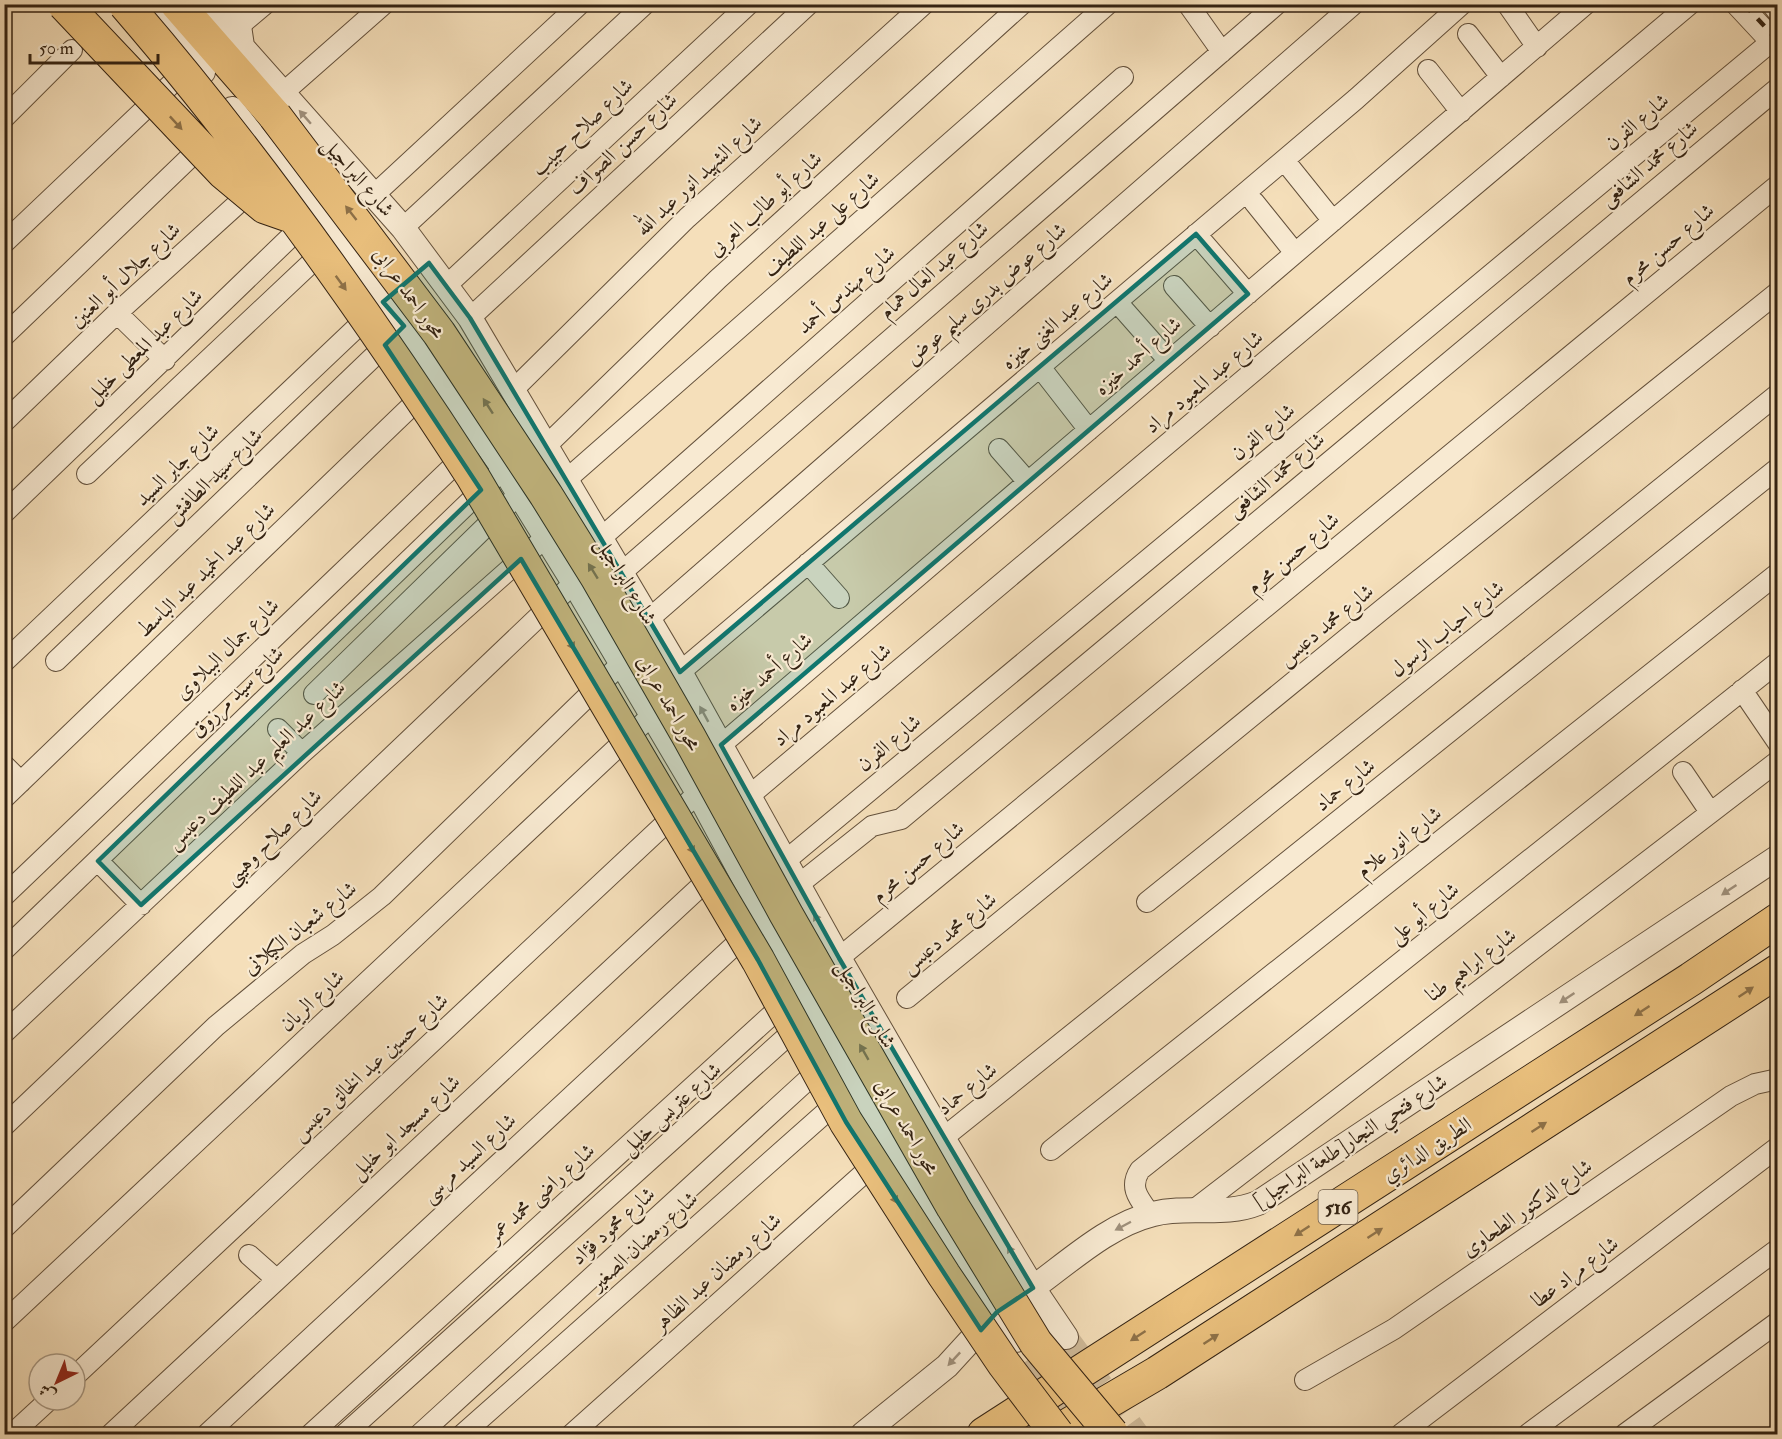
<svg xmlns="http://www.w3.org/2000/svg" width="1782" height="1439" viewBox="0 0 1782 1439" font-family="'IM FELL Double Pica',Amiri,serif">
	<rect width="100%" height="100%" fill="#f5dfba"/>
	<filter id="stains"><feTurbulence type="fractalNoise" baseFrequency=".00333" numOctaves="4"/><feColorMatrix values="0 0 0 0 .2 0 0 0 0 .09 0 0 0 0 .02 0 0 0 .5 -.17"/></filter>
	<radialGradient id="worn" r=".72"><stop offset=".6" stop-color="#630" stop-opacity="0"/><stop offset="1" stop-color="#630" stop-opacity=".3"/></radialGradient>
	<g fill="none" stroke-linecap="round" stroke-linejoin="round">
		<path stroke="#ceb998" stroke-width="24" stroke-dasharray="24 12" stroke-linecap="butt" d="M1066,1337L1137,1434
			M1029,1359L1085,1434"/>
		<g stroke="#64513c" stroke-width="22">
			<path id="minor" d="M1188,4L1222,52
				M1507,4L1537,47
				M239,26L265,4
				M1468,34L1501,77
				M1428,70L1461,112
				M284,92L384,4
				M4,118L72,50
				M1284,160L1333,221
				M374,195L580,4
				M1254,202L1295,253
				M403,228L645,4
				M1196,234L1248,294
				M4,243L184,72
				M447,285L749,4
				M1174,286L1210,327
				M1117,302L1169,361
				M117,313L165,360
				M470,318L809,4
				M4,336L208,140
				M1040,367L1089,430
				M513,390L687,218L924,4
				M4,422L117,313L255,188
				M546,446L718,279L1022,4
				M999,449L1028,482
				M87,474L327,248
				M566,480L1108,4
				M4,513L307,221
				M601,538L1123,77
				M808,563L839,598
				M621,573L1277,4
				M649,619L1354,4
				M56,661L392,339
				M4,662L372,313
				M680,672L1356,99L1462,4
				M1742,690L1778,743
				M314,694L518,495
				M278,729L302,753
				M721,745L1586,4
				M4,765L21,782
				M1683,772L1710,812
				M749,796L1690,4
				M4,798L427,391
				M98,861L141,905
				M785,861L1772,41
				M798,885L872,826L901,819L1778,88
				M4,896L468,452
				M1147,902L1778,394
				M4,950L514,459
				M839,958L1778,185
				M907,998L1384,608L1778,292
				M4,1033L302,753L546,537
				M4,1126L574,583
				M943,1138L1778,468
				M1051,1150L1778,573
				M1195,1209L1778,761
				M1150,1214C1140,1200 1128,1188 1140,1170L1778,662
				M4,1228L216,1026L303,954L333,935L382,896L622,663
				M249,1255L276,1279
				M4,1322L652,715
				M75,1376L698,793
				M1305,1380L1394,1329L1731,1096L1755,1084L1778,1079
				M12,1434L49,1400
				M111,1434L715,873
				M207,1434L750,931
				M311,1434L788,1000
				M345,1434L802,1023
				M420,1434L825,1064
				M463,1434L842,1098
				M572,1434L881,1158
				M1401,1434L1778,1147
				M1528,1434L1778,1249
				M1625,1434L1778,1322
				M1777,1434H1778"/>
		</g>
		<g stroke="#64513c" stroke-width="26">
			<path id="tertiary" d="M150,4L203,72
				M204,4L403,228L470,318L680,672L839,958L943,1138L1033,1288L1066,1337
				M231,4L239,26L242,46
				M1738,4L1778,47
				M1774,4L1778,9
				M232,109L404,326L503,468L574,583L698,793L838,1053L939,1222L1016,1340
				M1020,1297C1062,1269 1104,1226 1153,1214C1189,1205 1223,1217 1258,1203L1778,857
				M863,1434L947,1366L990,1319"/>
		</g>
		<g stroke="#332212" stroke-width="35">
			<path id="motorway" d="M177,4L275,116
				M984,1434L1691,979L1778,920
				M1053,1434L1157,1373L1778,971"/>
		</g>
		<use href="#minor" stroke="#f8ead2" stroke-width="20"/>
		<use href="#tertiary" stroke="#f8ead2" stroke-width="24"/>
		<use href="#motorway" stroke="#eac07d" stroke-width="33"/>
		<path stroke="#332212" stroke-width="4.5" stroke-dasharray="10 10" stroke-linecap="butt" d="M1744,4L1778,41
			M1765,4L1778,18"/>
		<g stroke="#332212" stroke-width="35" stroke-linecap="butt">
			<path id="motorway-bridge" d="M64,4L223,172L265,207L288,215
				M125,4C253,152 367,313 473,477L758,960L846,1122L944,1275L1004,1364L1057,1434
				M275,116L439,333L546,495L597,577L689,737L786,914L953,1207L1036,1343L1112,1434"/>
		</g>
		<use href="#motorway-bridge" stroke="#eac07d" stroke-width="33"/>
	</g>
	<defs><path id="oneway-solid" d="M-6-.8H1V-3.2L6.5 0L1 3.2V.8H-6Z" transform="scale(1.5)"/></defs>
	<g fill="#9f907c">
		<use href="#oneway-solid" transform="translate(305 117) rotate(-131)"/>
		<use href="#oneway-solid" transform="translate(704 714) rotate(-119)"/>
		<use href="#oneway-solid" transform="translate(1729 890) rotate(146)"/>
		<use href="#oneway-solid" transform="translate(818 921) rotate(-119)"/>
		<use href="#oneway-solid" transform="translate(1567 998) rotate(146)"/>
		<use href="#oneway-solid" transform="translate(1123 1226) rotate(152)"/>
		<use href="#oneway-solid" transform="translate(1012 1253) rotate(-121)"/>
		<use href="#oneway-solid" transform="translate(954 1359) rotate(133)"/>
	</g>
	<g fill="#8e7148">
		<use href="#oneway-solid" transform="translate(176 123) rotate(47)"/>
		<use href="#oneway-solid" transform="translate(351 213) rotate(-128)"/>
		<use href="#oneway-solid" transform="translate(341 283) rotate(54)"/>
		<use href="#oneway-solid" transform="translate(488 406) rotate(-123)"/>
		<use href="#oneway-solid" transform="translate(593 571) rotate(-122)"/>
		<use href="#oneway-solid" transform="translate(570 642) rotate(60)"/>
		<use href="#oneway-solid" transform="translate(690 846) rotate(59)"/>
		<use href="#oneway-solid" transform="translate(1746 992) rotate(-34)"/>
		<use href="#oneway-solid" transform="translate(1642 1011) rotate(147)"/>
		<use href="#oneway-solid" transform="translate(864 1052) rotate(-120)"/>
		<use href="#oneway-solid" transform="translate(1539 1127) rotate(-33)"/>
		<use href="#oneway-solid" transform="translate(893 1196) rotate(58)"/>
		<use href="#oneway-solid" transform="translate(1302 1231) rotate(147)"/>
		<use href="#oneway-solid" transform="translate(1375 1233) rotate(-33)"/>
		<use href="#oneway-solid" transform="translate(1138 1336) rotate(147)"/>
		<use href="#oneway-solid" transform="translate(1211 1339) rotate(-33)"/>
	</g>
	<path fill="#0f766e" fill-opacity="0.2" stroke="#0f766e" stroke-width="4.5" stroke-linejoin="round" d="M1196,234L1248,294L721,745L839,958L1033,1288L997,1312L981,1330L846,1122L758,960L521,559L141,905L98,861L481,490L385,345L404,326L383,302L429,263L470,318L680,672Z"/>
	<g text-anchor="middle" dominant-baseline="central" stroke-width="4.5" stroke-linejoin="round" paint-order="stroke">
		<rect fill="#f8ead2" stroke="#6e5e4c" stroke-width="1.5" x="1318.5" y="1190" width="39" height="34" rx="4.5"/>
		<g font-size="20" font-weight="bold" fill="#332212">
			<text x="1338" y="1207">516</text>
		</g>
		<g font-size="21" fill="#332212" stroke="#f8ead2">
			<text transform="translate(1637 122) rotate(-40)">شارع الفرن</text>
			<text transform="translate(582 127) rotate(-43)">شارع صلاح حبيب</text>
			<text transform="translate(623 144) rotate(-43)">شارع حسن الصواف</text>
			<text transform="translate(1649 164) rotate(-40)">شارع محمد الشافعى</text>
			<text transform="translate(699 176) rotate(-43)">شارع الشهيد انور عبد الله</text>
			<text transform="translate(358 177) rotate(49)">شارع البراجيل</text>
			<text transform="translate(765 204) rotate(-42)">شارع أبو طالب العربى</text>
			<text transform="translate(821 224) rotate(-41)">شارع على عبد اللطيف</text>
			<text transform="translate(1668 244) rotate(-40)">شارع حسن محرم</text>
			<text transform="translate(934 270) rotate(-41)">شارع عبد العال همام</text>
			<text transform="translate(125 275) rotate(-43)">شارع جلال أبو العنين</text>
			<text transform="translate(846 290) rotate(-41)">شارع مهندس أحمد</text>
			<text transform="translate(409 293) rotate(54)">محور احمد عرابى</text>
			<text transform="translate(986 294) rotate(-41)">شارع عوض بدرى سليم عوض</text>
			<text transform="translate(1057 321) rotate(-40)">شارع عبد الغنى خيزه</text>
			<text transform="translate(144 346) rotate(-44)">شارع عبد المعطى خليل</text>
			<text transform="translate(1138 356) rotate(-41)">شارع أحمد خيزه</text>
			<text transform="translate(1204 382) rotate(-40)">شارع عبد المعبود مراد</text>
			<text transform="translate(1263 432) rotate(-40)">شارع الفرن</text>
			<text transform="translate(177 465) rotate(-44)">شارع جابر السيد</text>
			<text transform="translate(1276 475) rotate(-40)">شارع محمد الشافعى</text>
			<text transform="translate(214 476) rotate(-44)">شارع سيد الطافش</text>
			<text transform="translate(1293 553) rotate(-40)">شارع حسن محرم</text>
			<text transform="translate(206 570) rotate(-44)">شارع عبد الحميد عبد الباسط</text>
			<text transform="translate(626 581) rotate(59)">شارع البراجيل</text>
			<text transform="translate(1326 625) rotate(-39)">شارع محمد دعبس</text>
			<text transform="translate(1447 629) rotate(-39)">شارع احباب الرسول</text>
			<text transform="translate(227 649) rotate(-44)">شارع جمال الببلاوى</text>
			<text transform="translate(769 672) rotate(-41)">شارع أحمد خيزه</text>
			<text transform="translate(237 692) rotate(-44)">شارع سيد مرزوق</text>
			<text transform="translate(832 695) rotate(-40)">شارع عبد المعبود مراد</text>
			<text transform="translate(669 703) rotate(60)">محور احمد عرابى</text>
			<text transform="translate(889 743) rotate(-40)">شارع الفرن</text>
			<text transform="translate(256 765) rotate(-43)">شارع عبد العليم عبد اللطيف دعبس</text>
			<text transform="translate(1345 785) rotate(-39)">شارع حماد</text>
			<text transform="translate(273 837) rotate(-44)">شارع صلاح وهيبى</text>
			<text transform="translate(1399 842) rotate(-38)">شارع انور علام</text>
			<text transform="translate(918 862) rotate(-40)">شارع حسن محرم</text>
			<text transform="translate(1424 913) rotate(-39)">شارع أبو على</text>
			<text transform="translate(300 928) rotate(-38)">شارع شعبان الكيلانى</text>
			<text transform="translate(949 933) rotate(-39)">شارع محمد دعبس</text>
			<text transform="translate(1471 965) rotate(-37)">شارع ابراهيم طنا</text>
			<text transform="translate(312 1001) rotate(-43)">شارع الريان</text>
			<text transform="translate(866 1004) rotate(60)">شارع البراجيل</text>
			<text transform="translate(370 1067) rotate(-43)">شارع حسين عبد الخالق دعبس</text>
			<text transform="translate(967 1089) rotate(-39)">شارع حماد</text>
			<text transform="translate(671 1109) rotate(-42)">شارع عتريس خليل</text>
			<text transform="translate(405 1127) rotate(-43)">شارع مسجد ابو خليل</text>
			<text transform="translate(907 1127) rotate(60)">محور احمد عرابى</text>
			<text transform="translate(1350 1141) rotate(-33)">شارع فتحي النجار[طلعة البراجيل]</text>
			<text transform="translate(1427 1150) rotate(-33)">الطريق الدائري</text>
			<text transform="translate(469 1158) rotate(-43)">شارع السيد مرسى</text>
			<text transform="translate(541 1193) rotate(-42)">شارع راضى محمد عمر</text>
			<text transform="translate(1527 1208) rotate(-35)">شارع الدكتور الطحاوى</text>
			<text transform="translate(613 1226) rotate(-42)">شارع محمود فؤاد</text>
			<text transform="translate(644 1241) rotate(-42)">شارع رمضان الصغير</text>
			<text transform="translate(717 1272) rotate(-42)">شارع رمضان عبد الظاهر</text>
			<text transform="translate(1575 1272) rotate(-37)">شارع مراد عطا</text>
		</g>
	</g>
	<rect width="1782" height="1439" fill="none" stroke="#f5dfba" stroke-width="24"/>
	<rect x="6" y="6" width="1770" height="1427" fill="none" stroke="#332212" stroke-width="3"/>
	<rect x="12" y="12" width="1758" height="1415" fill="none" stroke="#332212" stroke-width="1.5"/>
	<g transform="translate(57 1382) rotate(223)"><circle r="28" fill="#f8ead2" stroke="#a99a85" stroke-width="1.5"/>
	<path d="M0-4.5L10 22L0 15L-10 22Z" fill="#8f2418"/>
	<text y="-9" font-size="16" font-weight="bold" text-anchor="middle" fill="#332212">ش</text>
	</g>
	<path d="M30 54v9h128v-9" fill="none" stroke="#332212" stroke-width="3"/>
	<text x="39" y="54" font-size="18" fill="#332212" stroke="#f8ead2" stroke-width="4.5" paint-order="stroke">50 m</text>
	<rect width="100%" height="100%" filter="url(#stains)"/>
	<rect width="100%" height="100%" fill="url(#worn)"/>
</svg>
